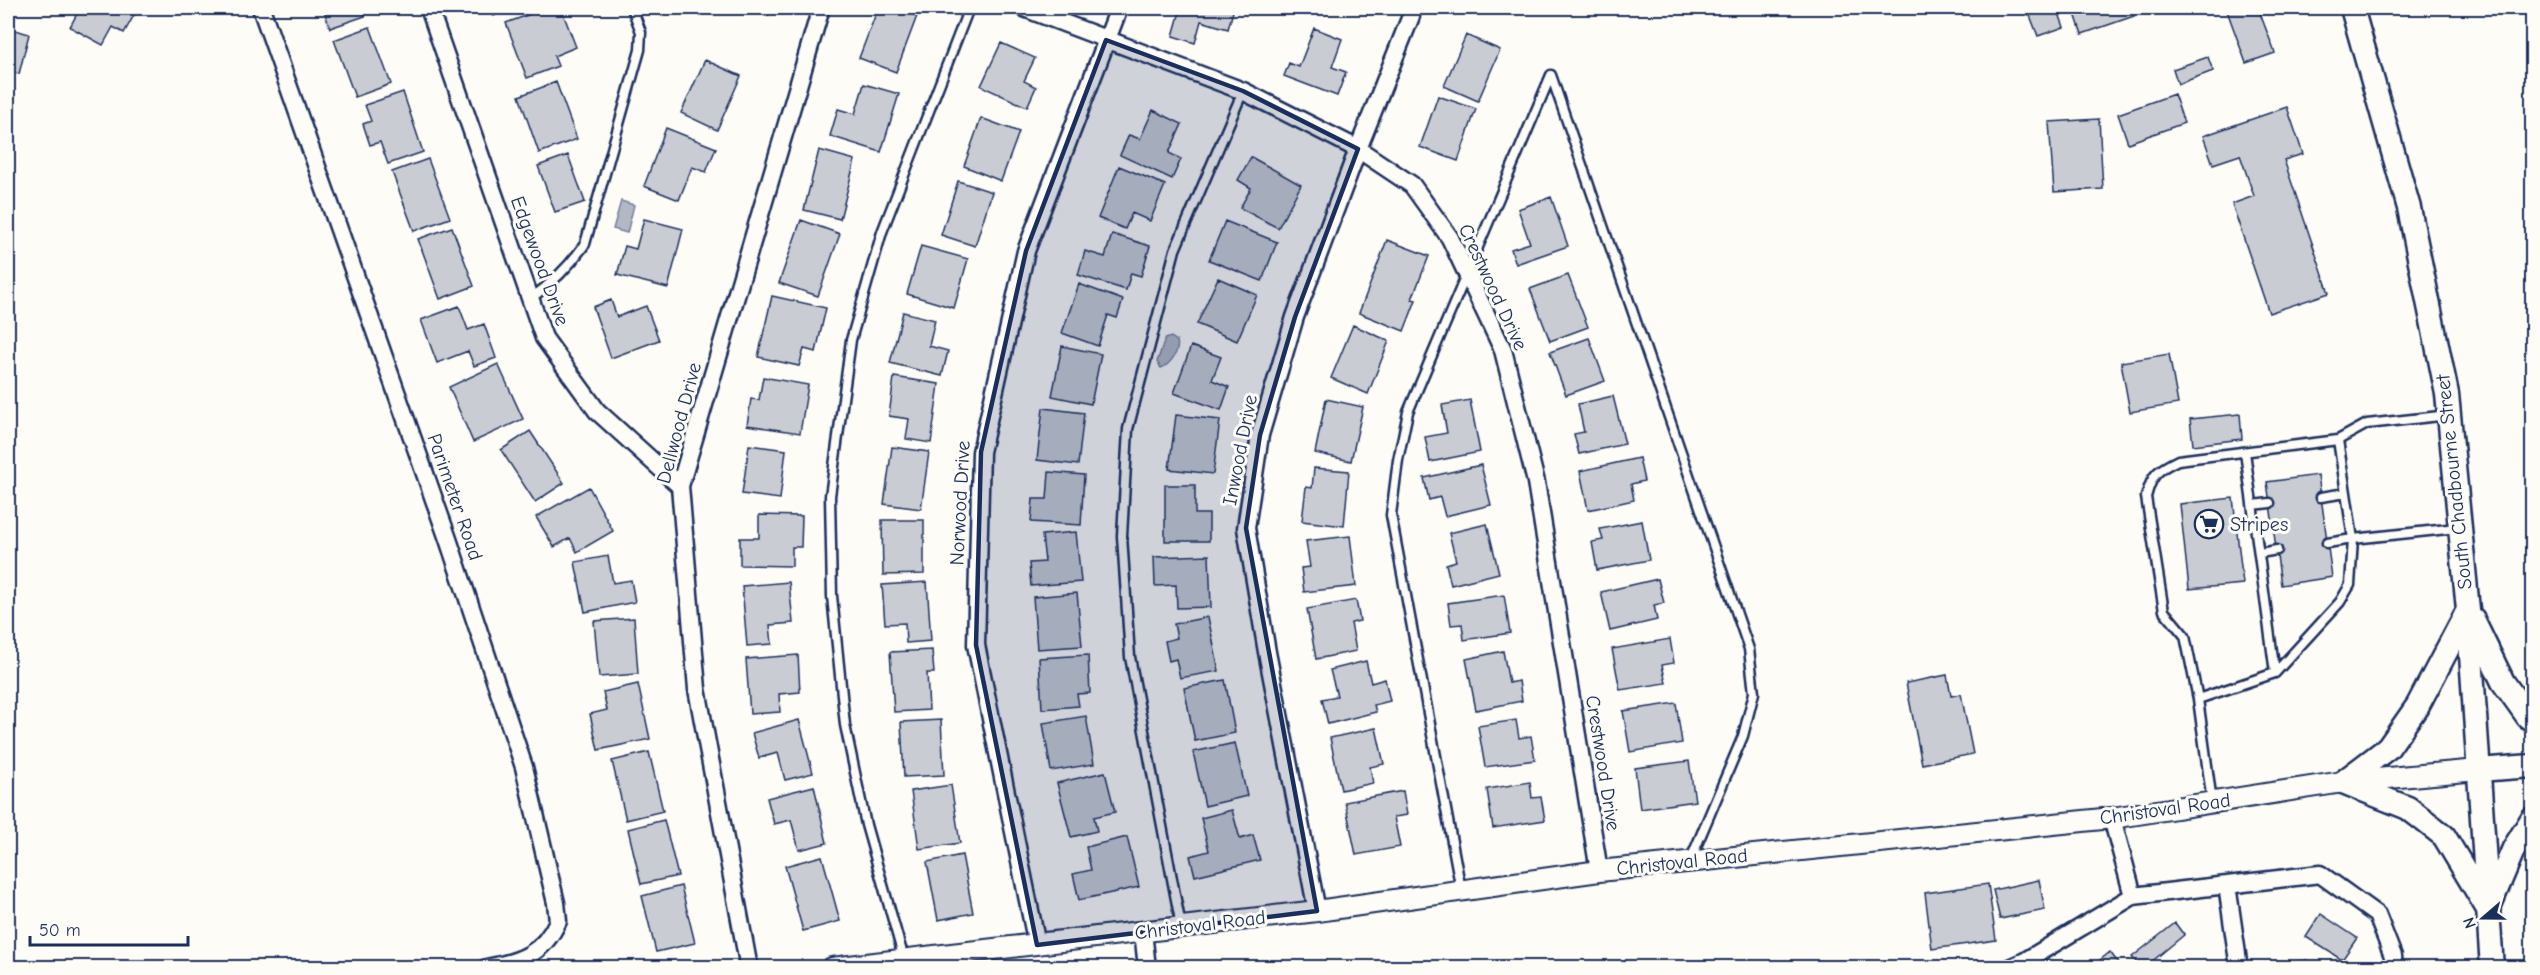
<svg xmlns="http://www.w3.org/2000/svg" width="2540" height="975" viewBox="0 0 2540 975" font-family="'Comic Neue',sans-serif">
	<rect width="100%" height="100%" fill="#fdfcf7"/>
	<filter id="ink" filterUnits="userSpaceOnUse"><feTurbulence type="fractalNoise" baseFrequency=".0167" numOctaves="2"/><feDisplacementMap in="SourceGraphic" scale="12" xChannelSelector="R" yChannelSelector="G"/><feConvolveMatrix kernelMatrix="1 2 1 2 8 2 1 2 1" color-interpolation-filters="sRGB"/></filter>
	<g filter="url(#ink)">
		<path fill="#b3b8c5" stroke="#76819c" stroke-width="1.5" d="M621,201L634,205L627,233L613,229Z
			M1171,337L1177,341C1180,351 1170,365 1161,368L1157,362L1165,339Z"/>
		<path fill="#c9ccd3" stroke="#1b2f5e" stroke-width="1.5" d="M80,8H138L124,33L113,27L103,45L70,27Z
			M323,8H362L365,16L330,28Z
			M490,8H516L493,16Z
			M547,8H561L576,47L554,56L558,66L527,78L506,23Z
			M746,8H770L768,15Z
			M878,8H895L917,16L896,72L859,58Z
			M1181,8H1234L1228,29L1201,21L1195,43L1173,36Z
			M2027,8H2057L2064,27L2038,36Z
			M2073,8H2131L2134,16L2082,34Z
			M2226,8H2258L2275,53L2246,63Z
			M370,27L391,84L355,97L334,40Z
			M8,28L29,34L19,74L8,71Z
			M1314,28L1342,39L1332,67L1346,72L1337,96L1284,76L1289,63L1299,67Z
			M1466,35L1500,50L1478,101L1444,86Z
			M1001,43L1035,58L1024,81L1036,87L1027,107L981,86Z
			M2208,57L2213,71L2178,84L2173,69Z
			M705,60L741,76L717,130L681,113Z
			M556,82L577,139L539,153L519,96Z
			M864,84L899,94L881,152L830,136L838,109L855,114Z
			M403,92L423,152L388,164L380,142L370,145L363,124L371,121L365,105Z
			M2174,94L2184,123L2128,143L2118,114Z
			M1438,96L1476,109L1458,161L1420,147Z
			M2287,107L2303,154L2284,160L2329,293L2269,313L2232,204L2254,196L2240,155L2213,164L2203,136Z
			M1153,110L1182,124L1169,153L1181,159L1172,179L1120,155L1129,135L1140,139Z
			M981,118L1019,132L1001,181L964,166Z
			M2099,119L2103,189L2054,192L2049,122Z
			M666,128L716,148L706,172L692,167L679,200L644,186Z
			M819,150L855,160L840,219L804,210Z
			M568,155L585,202L555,212L538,166Z
			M1251,157L1301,185L1278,228L1240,208L1251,188L1238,180Z
			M428,159L450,218L414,231L392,172Z
			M1119,166L1165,185L1150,221L1132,213L1125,229L1098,218Z
			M958,181L992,192L975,246L941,235Z
			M1551,197L1568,246L1516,264L1511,249L1530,243L1518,209Z
			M644,219L683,229L668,288L617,275L625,246L636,249Z
			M801,220L840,234L818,296L779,283Z
			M1225,221L1277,242L1262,281L1209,260Z
			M452,227L474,286L440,299L418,239Z
			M1112,234L1150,246L1141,276L1131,273L1126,290L1078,275L1085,251L1105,257Z
			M1387,240L1429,256L1412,299L1416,300L1404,331L1359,313Z
			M921,246L968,259L954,308L907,294Z
			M1568,275L1588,327L1550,341L1530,289Z
			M1218,278L1257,295L1237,341L1197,324Z
			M1079,284L1123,300L1117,318L1108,315L1098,346L1062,333Z
			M772,296L826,308L816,352L804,349L799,366L758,357Z
			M611,300L617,317L646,306L659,340L611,358L593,307Z
			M459,306L468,330L484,324L496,358L474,366L468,351L437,363L421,320Z
			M903,312L935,320L929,346L948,351L942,376L890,363Z
			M1353,325L1389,341L1368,394L1331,378Z
			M1589,338L1605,381L1566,395L1550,352Z
			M1062,346L1101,354L1091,404L1052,396Z
			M1191,346L1221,357L1212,380L1229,387L1221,410L1174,393Z
			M2169,354L2178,404L2130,412L2121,362Z
			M498,364L523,419L473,442L449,387Z
			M763,377L808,385L800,433L747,425L751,399L759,400Z
			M894,377L939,384L931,443L906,439L909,419L889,416Z
			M1613,396L1625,444L1579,454L1574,434L1584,432L1578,404Z
			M1326,399L1363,407L1351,461L1315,453Z
			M1470,400L1480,452L1430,462L1425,437L1447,433L1442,405Z
			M1043,408L1084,413L1078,465L1037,460Z
			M2240,414L2242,439L2193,445L2190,419Z
			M1176,415L1220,420L1213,474L1169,469Z
			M530,431L564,483L535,502L501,450Z
			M749,445L786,450L780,499L742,494Z
			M892,447L929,452L921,509L884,504Z
			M1639,458L1644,481L1631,484L1634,500L1588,510L1580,471Z
			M1481,465L1491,505L1445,516L1440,497L1429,500L1424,478Z
			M1314,468L1349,471L1344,526L1302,521L1306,487L1312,488Z
			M1049,472L1084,475L1081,525L1031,522L1033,499H1047Z
			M2318,475L2332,577L2281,585L2267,482Z
			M1165,485H1195V514H1209V541H1165Z
			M589,487L613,531L577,552L570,538L554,547L536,517Z
			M2233,498L2243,584L2189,589L2180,504Z
			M759,515L802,516L801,547H792V566L740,565V538H759Z
			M882,520H924V574L883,575Z
			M1642,521L1649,560L1597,570L1592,542L1603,540L1600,529Z
			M1487,524L1499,573L1451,585L1446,564L1456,561L1449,533Z
			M1076,532L1081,582L1031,586L1029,563L1045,562L1042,535Z
			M1350,536L1356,586L1304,592L1301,568L1310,567L1306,541Z
			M1209,555L1211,607L1177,608L1176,585L1155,586L1154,557Z
			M608,556L613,583L631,580L635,602L585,612L575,562Z
			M1658,579L1664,603L1654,605L1657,620L1610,631L1601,592Z
			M789,582L793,623L770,625L772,644L747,646L742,586Z
			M927,582L931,641L906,643L905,623L885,624L882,585Z
			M1077,593L1082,646L1037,649L1033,597Z
			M1504,595L1510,633L1464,640L1462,624L1451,625L1448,603Z
			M1356,600L1360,621L1351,623L1356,651L1316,659L1307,609Z
			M1208,617L1219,671L1180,678L1176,659L1169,661L1165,641L1177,638L1174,624Z
			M634,618L638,674L599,677L594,621Z
			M1670,639L1674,663L1662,665L1666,683L1620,690L1612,649Z
			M932,650L934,673H927L929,710L894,712L890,652Z
			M1503,651L1509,683L1519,681L1522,701L1476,710L1466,659Z
			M798,655L800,692L779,694L780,712L750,714L746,659Z
			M1088,655L1090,693L1077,694L1079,706L1042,709L1039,658Z
			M1366,661L1371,683L1385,679L1390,701L1374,705L1376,712L1328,724L1322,699L1337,696L1330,670Z
			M1947,675L1951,696L1961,694L1973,754L1922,764L1906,683Z
			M1225,680L1235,733L1195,741L1184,688Z
			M638,684L650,739L598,750L590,714L607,710L603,692Z
			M1676,703L1682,743L1630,752L1623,711Z
			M1086,716L1094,764L1051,771L1043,723Z
			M799,720L813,773L785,780L778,753L759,758L752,733Z
			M941,720L944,775L904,777L901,722Z
			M1516,720L1519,738L1531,736L1535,760L1485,767L1478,726Z
			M1376,728L1384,764L1370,767L1373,783L1341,790L1330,738Z
			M1235,743L1247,796L1205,806L1193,752Z
			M649,752L663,811L626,820L612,761Z
			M1689,761L1695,801L1640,809L1635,768Z
			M1105,772L1115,812L1094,817L1097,831L1071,837L1057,783Z
			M1530,782L1532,798L1541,797L1545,820L1493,828L1487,789Z
			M951,785L960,843L919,849L911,791Z
			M814,786L827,843L799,850L791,820L774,824L767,798Z
			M1403,791L1407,815L1394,817L1400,847L1356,855L1345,802Z
			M1232,810L1240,839L1253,835L1260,860L1195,876L1190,856L1209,851L1201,818Z
			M664,820L678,876L641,884L628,829Z
			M1127,837L1139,887L1079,900L1073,874L1091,870L1086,847Z
			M962,855L973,913L938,920L927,862Z
			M822,856L840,921L803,931L785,866Z
			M2039,880L2045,910L2000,919L1993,890Z
			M1988,884L1996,940L1932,949L1925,893Z
			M681,886L695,943L656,952L642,896Z
			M2321,914L2357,938L2342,960L2306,937Z
			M2175,923L2184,935L2144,968H2141L2132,957Z
			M2110,952L2122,968H2090Z
			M2307,960L2308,968H2272V966Z"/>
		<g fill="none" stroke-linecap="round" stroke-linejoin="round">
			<g stroke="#1b2f5e" stroke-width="13">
				<path id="service" d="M530,299C553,283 569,267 585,244L640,50L641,32L632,8
					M2449,415L2367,424L2338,440L2353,539L2457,528
					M2245,452L2275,673
					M2321,497L2346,493
					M2253,505L2270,503
					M2260,553L2277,550
					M2198,699L2185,636L2164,611L2146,497C2152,474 2157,470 2178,460L2338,440
					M2212,802L2198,699L2275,673L2340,602L2350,585L2353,539L2327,543
					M1461,890L1391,515L1398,460L1408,412L1551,75L1749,649L1754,693L1743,736L1690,861
					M1181,926L1130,657L1122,536L1128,429L1175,250L1243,91
					M904,959L866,825L845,725L832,596L830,496L851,340L882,232L969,8"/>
			</g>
			<g stroke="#1b2f5e" stroke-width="21">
				<path id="minor" d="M261,8L448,539L524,767L556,903L558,921C543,954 521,962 486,968
					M429,8L544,338L597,411L680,486
					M1024,8L1243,91L1358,149L1412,185L1450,238L1503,350L1536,482L1599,871
					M2112,818L2133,896L2227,885L2239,968
					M2227,885L2320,874L2377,915L2393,956L2394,968
					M1317,911L1267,652L1246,528L1260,435L1295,317L1358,149L1411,16
					M1143,931L1147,968
					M1037,945L976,645L981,452L1026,251L1119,8
					M749,968L697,689L680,486L821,8
					M2009,968L2025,961L2133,896"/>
			</g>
			<g stroke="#1b2f5e" stroke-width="24">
				<path id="tertiary" d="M832,968L1317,911L1599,871L2112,818L2343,782L2478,770"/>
			</g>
			<g stroke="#1b2f5e" stroke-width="27">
				<path id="secondary" d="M2352,8L2409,208L2447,394L2468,610L2492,968
					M2473,620L2503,682L2528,717L2532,720
					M2478,770L2532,766
					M2343,782L2388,748L2418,705L2467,612
					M2343,782L2408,808L2444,836L2486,906
					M2490,905L2514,848L2532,819"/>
			</g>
			<use href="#service" stroke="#fdfcf7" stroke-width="8"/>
			<use href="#minor" stroke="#fdfcf7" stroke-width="16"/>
			<use href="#tertiary" stroke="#fdfcf7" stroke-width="20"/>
			<use href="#secondary" stroke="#fdfcf7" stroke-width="22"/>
		</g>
	</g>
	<path fill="#1b2f5e" fill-opacity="0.2" stroke="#1b2f5e" stroke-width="4.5" stroke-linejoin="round" d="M1106,40L1243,91L1358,149L1295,317L1260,435L1246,528L1317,911L1037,945L976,645L981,452L1026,251Z"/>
	<defs>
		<g id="supermarket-ring" transform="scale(1.5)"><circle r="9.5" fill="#fdfcf7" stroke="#1b2f5e" stroke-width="1.5"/><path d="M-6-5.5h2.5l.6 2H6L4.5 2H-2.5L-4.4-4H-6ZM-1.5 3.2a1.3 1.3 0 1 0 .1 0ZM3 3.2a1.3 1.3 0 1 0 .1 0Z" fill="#1b2f5e"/></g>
	</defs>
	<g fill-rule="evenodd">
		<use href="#supermarket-ring" x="2209" y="524"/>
	</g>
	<g text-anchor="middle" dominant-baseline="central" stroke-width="6" stroke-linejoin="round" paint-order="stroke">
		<g font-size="20" fill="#1b2f5e" stroke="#fdfcf7">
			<text transform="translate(540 261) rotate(70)">Edgewood Drive</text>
			<text transform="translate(1493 287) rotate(65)">Crestwood Drive</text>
			<text transform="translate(679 423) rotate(-75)">Dellwood Drive</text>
			<text transform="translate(1240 450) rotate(-79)">Inwood Drive</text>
			<text transform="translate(2454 482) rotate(-96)">South Chadbourne Street</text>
			<text transform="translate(455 497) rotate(71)">Parimeter Road</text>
			<text transform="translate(960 503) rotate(-87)">Norwood Drive</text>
			<text transform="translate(1603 763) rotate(81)">Crestwood Drive</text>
			<text transform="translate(2165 809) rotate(-8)">Christoval Road</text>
			<text transform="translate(1682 862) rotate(-6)">Christoval Road</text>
			<text transform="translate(1200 925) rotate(-7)">Christoval Road</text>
		</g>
		<g font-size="20" fill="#1b2f5e" stroke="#fdfcf7" text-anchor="start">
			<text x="2230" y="524">Stripes</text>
		</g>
	</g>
	<rect width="2540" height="975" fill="none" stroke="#fdfcf7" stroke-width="30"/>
	<rect x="15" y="15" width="2510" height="945" fill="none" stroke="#1b2f5e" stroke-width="2" filter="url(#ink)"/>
	<g transform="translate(2483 918) rotate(250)" stroke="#fdfcf7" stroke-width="4.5" paint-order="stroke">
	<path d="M0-4.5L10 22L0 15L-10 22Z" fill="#1b2f5e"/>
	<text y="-9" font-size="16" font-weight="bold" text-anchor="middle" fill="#1b2f5e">N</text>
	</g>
	<path d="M30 936v9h158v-9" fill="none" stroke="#1b2f5e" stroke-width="3"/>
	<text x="39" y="936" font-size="18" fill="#1b2f5e" stroke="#fdfcf7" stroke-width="4.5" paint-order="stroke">50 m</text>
</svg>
